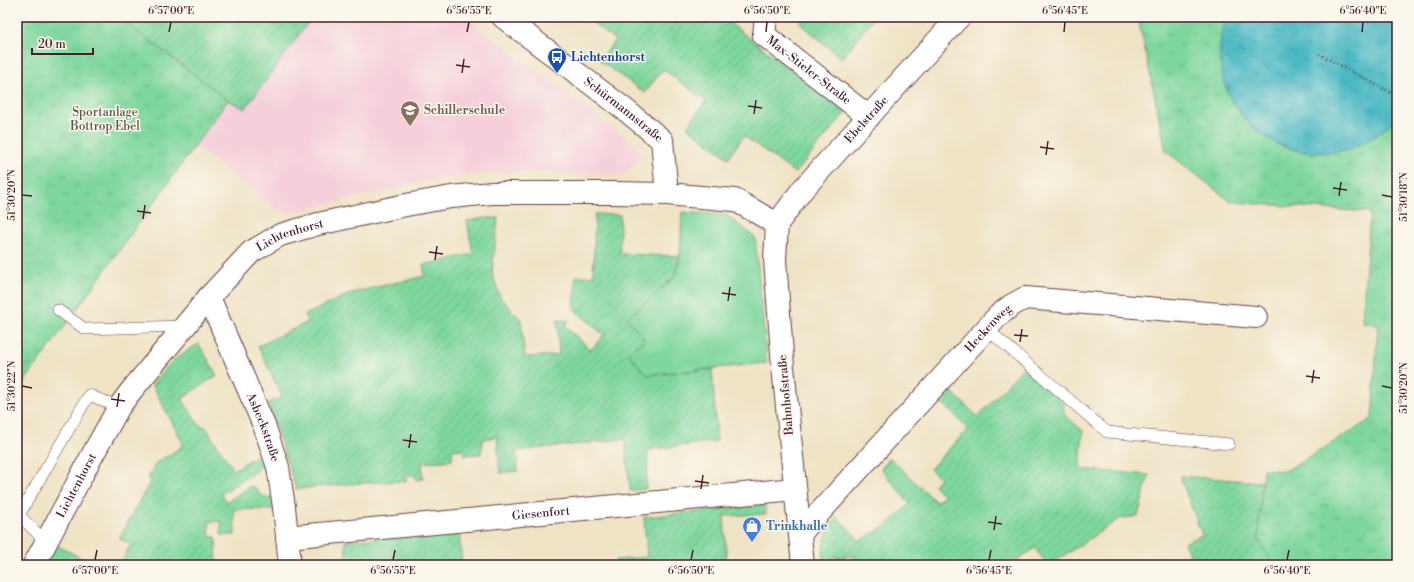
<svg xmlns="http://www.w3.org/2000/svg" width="1414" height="582" viewBox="0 0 1414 582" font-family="'Libre Bodoni',serif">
	<defs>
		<pattern id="park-tufts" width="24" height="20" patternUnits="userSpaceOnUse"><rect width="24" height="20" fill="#7ed79d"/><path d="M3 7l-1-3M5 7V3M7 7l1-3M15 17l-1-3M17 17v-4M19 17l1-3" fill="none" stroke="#6eb887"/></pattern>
		<pattern id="garden-furrows" width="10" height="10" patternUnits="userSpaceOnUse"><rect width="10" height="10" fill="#7ed79d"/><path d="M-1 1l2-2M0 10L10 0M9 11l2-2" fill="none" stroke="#6eb887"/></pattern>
		<pattern id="water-ripples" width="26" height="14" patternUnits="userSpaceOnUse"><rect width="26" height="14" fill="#4bb9c4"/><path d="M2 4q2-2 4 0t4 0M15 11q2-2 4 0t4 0" fill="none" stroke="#40969f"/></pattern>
	</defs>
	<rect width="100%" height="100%" fill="#fbf7ec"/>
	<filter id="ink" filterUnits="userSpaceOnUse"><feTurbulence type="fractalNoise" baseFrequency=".025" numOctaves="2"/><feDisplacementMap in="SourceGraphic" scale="8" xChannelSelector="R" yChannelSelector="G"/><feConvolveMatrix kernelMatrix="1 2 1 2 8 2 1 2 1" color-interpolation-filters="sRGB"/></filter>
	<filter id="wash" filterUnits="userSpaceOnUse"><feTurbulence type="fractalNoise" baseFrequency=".012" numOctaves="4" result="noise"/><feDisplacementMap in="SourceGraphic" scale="16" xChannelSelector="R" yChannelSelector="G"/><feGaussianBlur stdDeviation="0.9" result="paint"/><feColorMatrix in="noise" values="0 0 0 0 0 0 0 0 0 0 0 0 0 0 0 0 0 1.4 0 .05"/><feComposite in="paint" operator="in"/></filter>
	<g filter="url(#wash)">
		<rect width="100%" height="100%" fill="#efe3c5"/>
		<path fill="#f5cfda" d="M312,17H464L637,146L638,152L637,159L633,166L623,174L615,175L530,172L476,174L432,180L288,213L280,211L195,146L228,100L245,109Z"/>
		<path fill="#7ed79d" stroke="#647b64" d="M682,212L726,215L755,237L767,363L647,375L628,354L627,318L674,278L680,256Z
			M52,543L95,565H41Z"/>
		<path fill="url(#park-tufts)" stroke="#647b64" d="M17,17H118L228,100L17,392Z
			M1138,17H1397V565H1273L1258,540V535L1263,469L1286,471L1372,419L1378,325L1362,322L1370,212L1231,202L1166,151Z"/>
		<path fill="url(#garden-furrows)" stroke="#647b64" d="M118,17H312L245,109L228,100Z
			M585,17H722L846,112L795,173L744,136L728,158L687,127L706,101L663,69L645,93L600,61L615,40Z
			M804,17H874L842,59L799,22Z
			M595,214L620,215V254L680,256L674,278L627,318L645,340L628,354L647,375L712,369L717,441L648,450L646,489L630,491L625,439L516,451L518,471L500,473L497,437L483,439L481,454L465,455L464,449L452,450V460L422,463L423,479L416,480L415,475H406V481L362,483L296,489L268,403L282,397L258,346L308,322L305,315L351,293L425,276L423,265L473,254L467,221L484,218H498L492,273L500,297L521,320L525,357L559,355L557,320L569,321L565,326L591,350L604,335L574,309L576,276H593Z
			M199,344L217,375L182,399L201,427L204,426L211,434L210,435L234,470L262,452L266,464L221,494L227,502L250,486L257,489L261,496L273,497L275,510L234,509L235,535H221V521L209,522L210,537H216L217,565H120L131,544L119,538L151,480L148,478L156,463L180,448L183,443L152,385C164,367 179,354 199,344Z
			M1023,368L1063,399L1064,414L1083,431L1080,469L1149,475L1138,516L1119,519L1050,565H1047L1035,548L1014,562L1016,565H855L854,556L823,559C822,539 828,533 837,517L860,541L887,525L910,504L881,469L890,458L936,502L944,496L934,485L940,478L930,469L968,429L941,402L951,391L978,417Z
			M1180,476L1262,482L1258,539L1273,565H1195L1184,543L1202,535Z
			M765,505L766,514L724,516L727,565H616L615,560L647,557L644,517Z
			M459,531L462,565H347L345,541Z"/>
		<path fill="url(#water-ripples)" stroke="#4a6c78" d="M1227,17H1397V117C1383,133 1365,145 1344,150C1281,166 1220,118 1220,53C1219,40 1223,28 1227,17Z"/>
	</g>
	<g filter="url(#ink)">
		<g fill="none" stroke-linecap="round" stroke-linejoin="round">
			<g stroke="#633c42" stroke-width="12">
				<path id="service" d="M58,310L85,329L184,326
					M987,329L1107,432L1229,444
					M46,542L19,515L89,395L119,407"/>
			</g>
			<g stroke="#633c42" stroke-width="24">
				<g id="minor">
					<path id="s1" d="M503,17L623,108L662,140L667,194"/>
					<path id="s2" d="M766,17L764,35L869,117"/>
					<path id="s3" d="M209,297L265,428L278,467L284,507L290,565"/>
					<path id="s4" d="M800,534L999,315L1012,305L1025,298L1256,317"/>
					<path id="s5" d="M287,537L795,489"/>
					<path id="s6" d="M34,565L94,452L119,407L131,391L209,297L251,252L280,235L318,224L406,205L451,197L492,193H615L667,194L735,200L777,224"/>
				</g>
			</g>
			<g stroke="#633c42" stroke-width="24">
				<g id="tertiary">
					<path id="s7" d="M803,565L783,367L775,260L777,224L802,190L959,17"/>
				</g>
			</g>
			<path stroke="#633c42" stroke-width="2.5" stroke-dasharray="1 3" stroke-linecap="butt" d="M1319,54L1397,96"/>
			<use href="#service" stroke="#fff" stroke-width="11"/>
			<use href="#minor" stroke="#fff" stroke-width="22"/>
			<use href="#tertiary" stroke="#fff" stroke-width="22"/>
		</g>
	</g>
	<path fill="none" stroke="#4a1f2b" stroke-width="1.5" d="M169,32L171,22M467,32L469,22M766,32L767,22M1064,32L1065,22M1362,32L1363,22M456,65L470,67M462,73L464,59M748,106L762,108M754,114L756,100M1040,147L1054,149M1046,155L1048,141M1333,188L1347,190M22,195L32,196M1382,195L1392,197M1339,196L1341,182M137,211L151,213M143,219L145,205M429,252L443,254M435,260L437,246M722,293L736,295M728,301L730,287M1014,335L1028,336M1020,342L1022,329M1306,376L1320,378M1312,383L1314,370M22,386L32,388M1382,386L1392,388M111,399L125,401M117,407L119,393M403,440L417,442M409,448L411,434M695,481L709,483M701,489L703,475M988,522L1002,524M994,530L996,516M95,560L97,550M393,560L395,550M691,560L693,550M989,560L991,550M1287,560L1289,550"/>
	<defs>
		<g id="bus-pin" transform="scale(1)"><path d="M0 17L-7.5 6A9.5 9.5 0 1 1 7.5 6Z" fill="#1a4fb4" stroke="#fbf7ec"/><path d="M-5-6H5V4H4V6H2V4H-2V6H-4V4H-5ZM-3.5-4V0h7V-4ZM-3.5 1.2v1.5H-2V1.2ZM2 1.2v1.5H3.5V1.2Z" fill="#fff"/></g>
		<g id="school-pin" transform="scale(1)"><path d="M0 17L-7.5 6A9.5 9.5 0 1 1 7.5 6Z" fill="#8d6e63" stroke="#fbf7ec"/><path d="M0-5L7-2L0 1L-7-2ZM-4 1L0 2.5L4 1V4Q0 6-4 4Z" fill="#fff"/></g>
		<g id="shop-pin" transform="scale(1)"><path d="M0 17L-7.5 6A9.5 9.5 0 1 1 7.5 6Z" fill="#3f7fe0" stroke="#fbf7ec"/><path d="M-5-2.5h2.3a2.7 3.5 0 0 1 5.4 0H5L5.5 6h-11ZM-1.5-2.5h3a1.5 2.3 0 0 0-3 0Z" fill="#fff"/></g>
	</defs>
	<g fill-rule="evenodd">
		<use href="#bus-pin" x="557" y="57"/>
		<use href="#school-pin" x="410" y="110"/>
		<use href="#shop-pin" x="752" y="526"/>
	</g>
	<g text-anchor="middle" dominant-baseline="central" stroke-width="3" stroke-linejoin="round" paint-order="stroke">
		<g font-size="12" font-weight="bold" fill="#164399" stroke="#fbf7ec" text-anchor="start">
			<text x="571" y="57">Lichtenhorst</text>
		</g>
		<g font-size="12" fill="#4a1f2b" stroke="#fbf7ec">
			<text stroke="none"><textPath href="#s2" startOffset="75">Max-Stieler-Straße</textPath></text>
			<text stroke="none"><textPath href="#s1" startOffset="152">Schürmannstraße</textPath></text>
			<text stroke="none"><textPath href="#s7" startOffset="480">Ebelstraße</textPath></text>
			<text stroke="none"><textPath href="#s6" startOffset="426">Lichtenhorst</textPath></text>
			<text stroke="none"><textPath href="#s4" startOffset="279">Heckenweg</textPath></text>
			<text transform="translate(786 395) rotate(-95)">Bahnhofstraße</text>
			<text stroke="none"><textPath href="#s3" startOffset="141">Asbeckstraße</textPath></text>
			<text stroke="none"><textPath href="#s6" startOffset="90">Lichtenhorst</textPath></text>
			<text stroke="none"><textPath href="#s5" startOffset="255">Giesenfort</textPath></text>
		</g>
		<g font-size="12" font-weight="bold" fill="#785e54" stroke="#fbf7ec" text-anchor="start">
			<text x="424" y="110">Schillerschule</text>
		</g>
		<g font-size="12" fill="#5a564d" stroke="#fbf7ec">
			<text x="105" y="112">Sportanlage<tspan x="105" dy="14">Bottrop Ebel</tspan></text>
		</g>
		<g font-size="12" font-weight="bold" fill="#366cbe" stroke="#fbf7ec" text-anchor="start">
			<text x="766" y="526">Trinkhalle</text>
		</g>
	</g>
	<rect width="1414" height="582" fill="none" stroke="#fbf7ec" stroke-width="44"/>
	<path d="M32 48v6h61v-6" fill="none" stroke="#4a1f2b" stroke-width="2"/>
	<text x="38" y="48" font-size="12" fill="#4a1f2b" stroke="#fbf7ec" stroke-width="3" paint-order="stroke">20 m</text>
	<rect x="22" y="22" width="1370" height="538" fill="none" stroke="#4a1f2b" stroke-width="1.5"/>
	<g font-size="10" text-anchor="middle" fill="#4a1f2b">
		<text x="171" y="14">6°57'00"E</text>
		<text x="469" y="14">6°56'55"E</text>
		<text x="767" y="14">6°56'50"E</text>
		<text x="1065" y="14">6°56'45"E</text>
		<text x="1363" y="14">6°56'40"E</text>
		<text transform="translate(11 195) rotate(-90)" y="4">51°30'20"N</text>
		<text transform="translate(1403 197) rotate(-90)" y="4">51°30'18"N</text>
		<text transform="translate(11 386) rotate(-90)" y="4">51°30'22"N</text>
		<text transform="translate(1403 388) rotate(-90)" y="4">51°30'20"N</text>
		<text x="95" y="574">6°57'00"E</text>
		<text x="393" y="574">6°56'55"E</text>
		<text x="691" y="574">6°56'50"E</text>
		<text x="989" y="574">6°56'45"E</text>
		<text x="1287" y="574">6°56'40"E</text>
	</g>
</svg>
